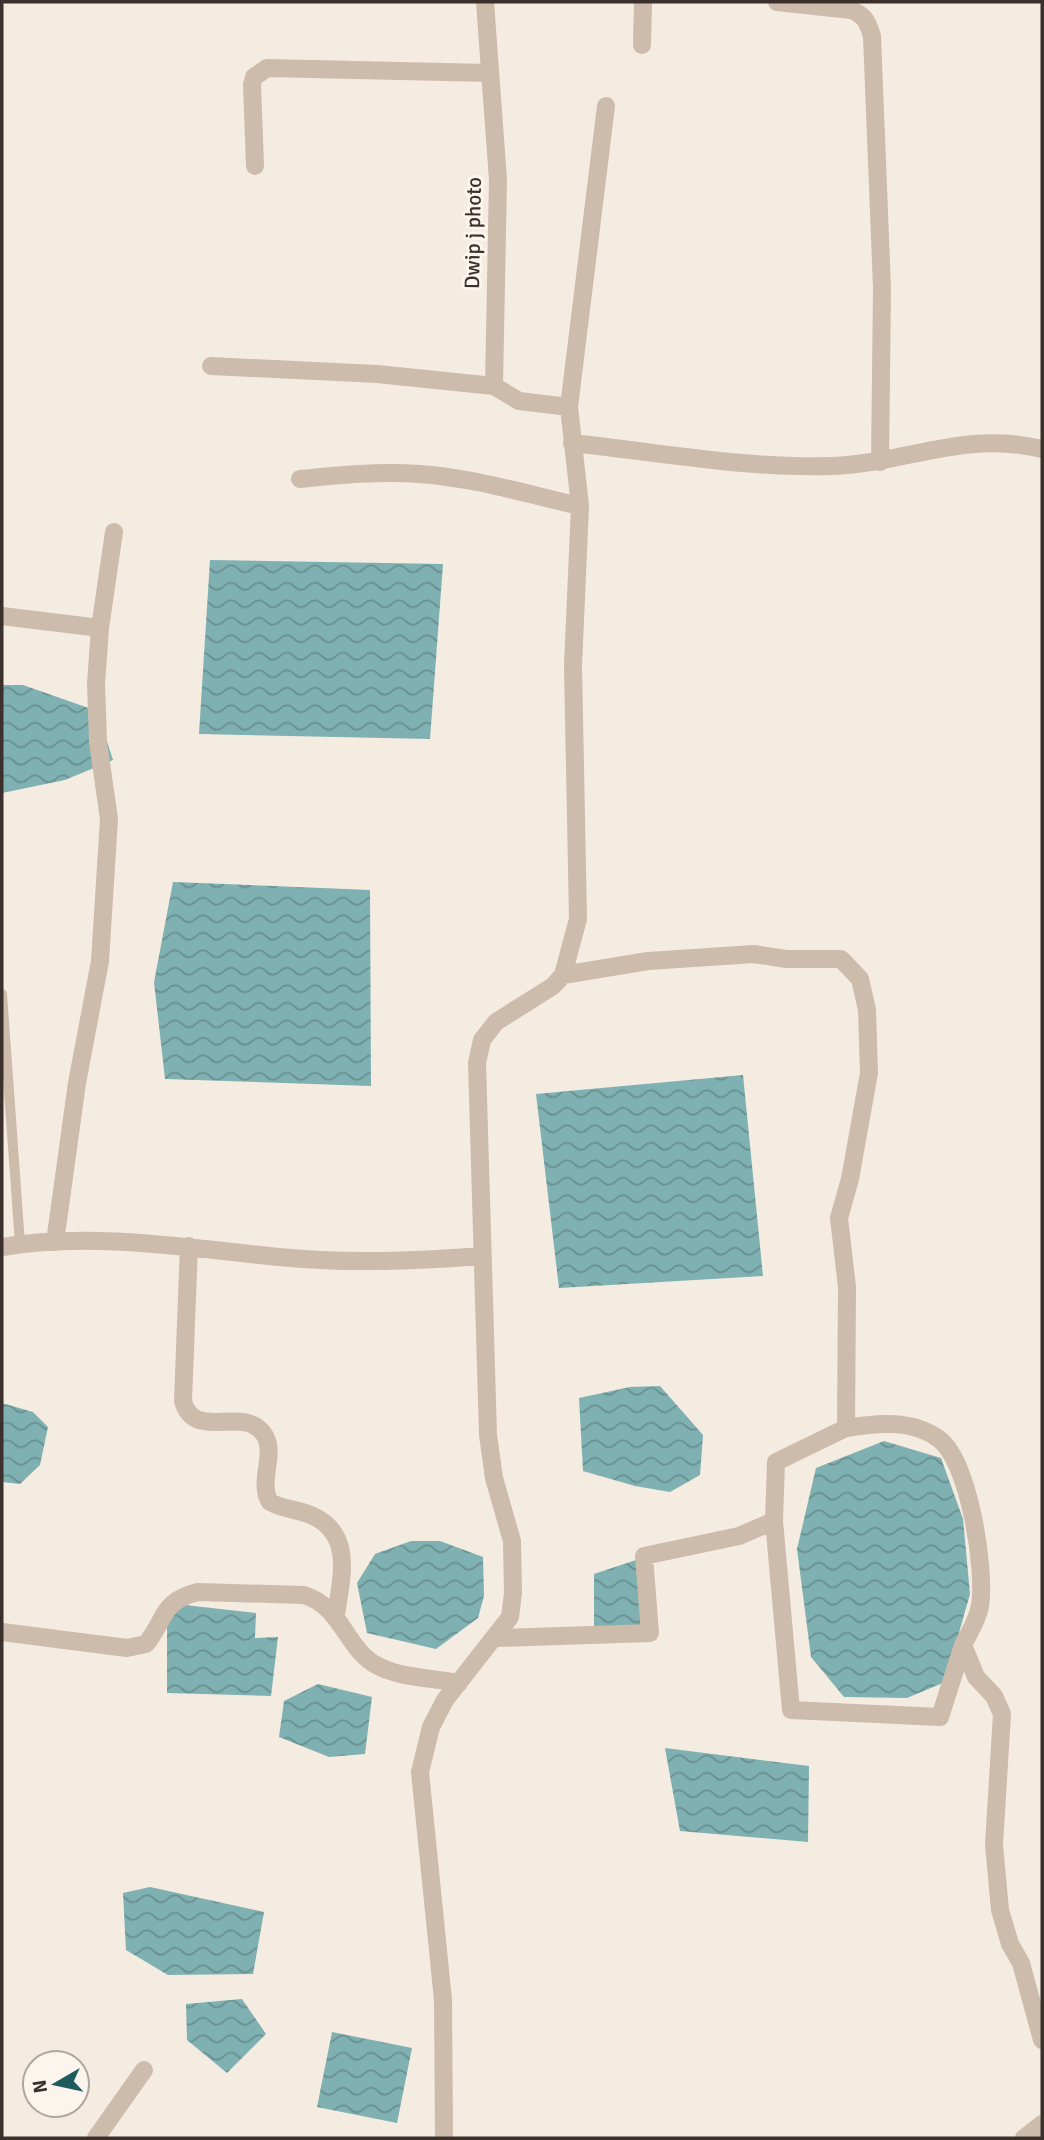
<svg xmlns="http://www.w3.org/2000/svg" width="1044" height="2140" viewBox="0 0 1044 2140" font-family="Signika,sans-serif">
	<defs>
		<pattern id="water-waves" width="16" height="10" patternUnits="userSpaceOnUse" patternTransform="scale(1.75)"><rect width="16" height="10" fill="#7fb0b2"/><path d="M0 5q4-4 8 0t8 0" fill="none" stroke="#699091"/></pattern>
	</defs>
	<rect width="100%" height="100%" fill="#f4ebe1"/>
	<path fill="url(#water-waves)" d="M210,560L443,564L430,739L199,734Z
		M2,685H23L97,711L113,760L65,780L2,793Z
		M173,882L370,890L371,1086L165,1079L154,982Z
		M743,1075L763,1276L559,1288L536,1094Z
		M660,1386L703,1435L700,1475L670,1492L635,1486L583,1471L579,1398L630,1387Z
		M2,1403L33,1412L48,1427L40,1465L20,1484L2,1482Z
		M884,1441L941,1458L963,1519L970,1594L945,1682L907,1698L844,1697L811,1657L797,1549L816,1468Z
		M411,1541H440L483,1557L484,1596L478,1618L436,1649L367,1633L357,1583L375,1554Z
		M636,1560L646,1633L594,1634V1574Z
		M167,1603L256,1613L255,1638L278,1637L271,1696L167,1693Z
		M318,1684L372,1697L365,1754L329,1757L279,1737L284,1701Z
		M665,1748L809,1766L808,1842L680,1831Z
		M150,1887L264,1912L253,1974L168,1975L126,1950L123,1893Z
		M242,1999L266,2034L227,2073L187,2040L186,2004Z
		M332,2032L412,2048L397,2123L317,2107Z"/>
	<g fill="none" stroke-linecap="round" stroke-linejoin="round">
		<path stroke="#cdbbac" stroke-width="10" d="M2,994L20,1244"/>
		<path stroke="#cdbbac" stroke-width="18" d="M485,2L498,180L494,386L519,401L569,407
			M777,2L851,10C865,15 868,23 872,36L882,288L880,462
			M642,45L643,2
			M255,166L252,85L254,77L267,68L489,73
			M211,366L377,374L494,386
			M572,443C658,452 746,469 832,466C908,463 964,430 1042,449
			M300,479C340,475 380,471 420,474C474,478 527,494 580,506
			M2,616L100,628
			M563,975L648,961L754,954L786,959H841L860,979L867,1010L869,1073L850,1179L839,1218L847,1287L846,1428C877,1423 912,1419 939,1439C969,1461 986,1570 980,1606C978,1619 969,1633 963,1645L976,1677L994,1696L1002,1714L994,1845L1000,1910L1010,1944L1021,1963L1042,2040
			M55,1242L77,1083L100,961L109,819L98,742L96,684L100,628L114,532
			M189,1246L183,1401C194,1442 242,1405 263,1433C278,1452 257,1481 270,1502C284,1510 299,1509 313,1516C354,1535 341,1579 336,1615
			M2,1247C93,1232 188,1248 279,1257C347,1264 415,1261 482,1256
			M774,1521L791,1710L940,1717L963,1645
			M2,1632L127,1648L146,1644C166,1619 161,1601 198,1592L304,1595C344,1608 345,1649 378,1666C401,1678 433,1678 459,1683
			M497,1638L650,1633L644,1556L739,1536L774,1521L776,1462L846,1428
			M96,2138L144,2070
			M444,2138L443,2000L420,1772L431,1727L445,1700L510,1617L513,1593L512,1541L494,1478L488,1435L477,1063L482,1040L496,1022L553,986L563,975L578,919L573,666L580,506L569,407L606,106
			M1024,2138L1042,2124"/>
	</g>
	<g text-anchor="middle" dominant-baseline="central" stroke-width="6" stroke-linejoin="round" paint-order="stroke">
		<g font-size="21" fill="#3b302b" stroke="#fbf5ee">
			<text transform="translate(473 233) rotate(-89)">Dwip j photo</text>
		</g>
	</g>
	<rect width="1044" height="2140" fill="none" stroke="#3b302b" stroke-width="7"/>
	<g transform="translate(56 2084) rotate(261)"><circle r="33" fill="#fbf5ee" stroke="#aea6a0" stroke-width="2"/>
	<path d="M0-5L12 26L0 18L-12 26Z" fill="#1f5a5e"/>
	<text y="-10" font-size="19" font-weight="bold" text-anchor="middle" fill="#3b302b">N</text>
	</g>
</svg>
